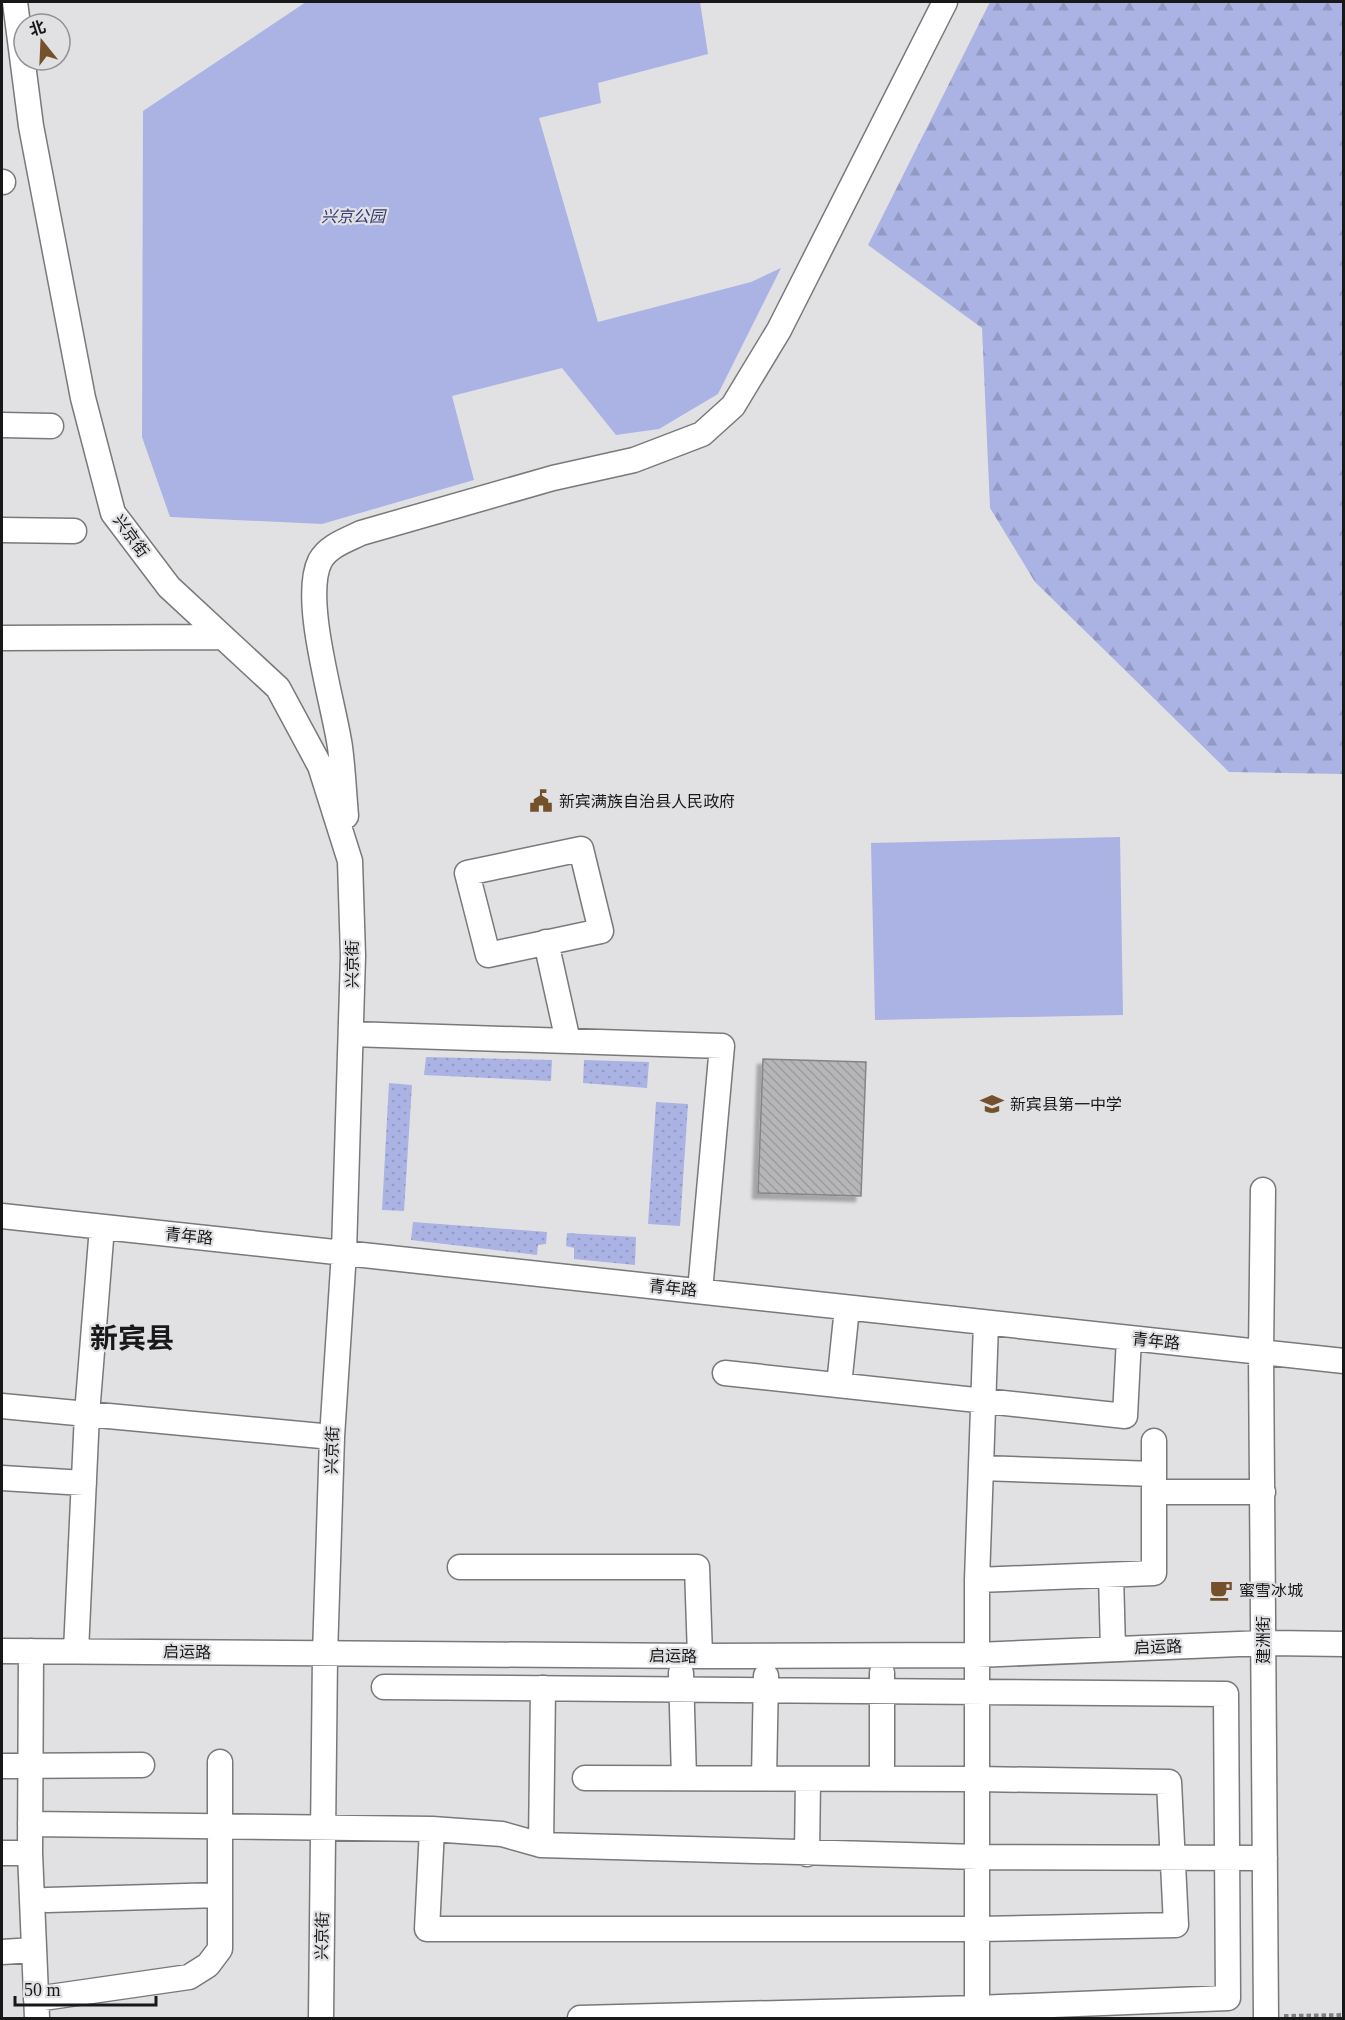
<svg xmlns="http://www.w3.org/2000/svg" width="1345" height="2020" viewBox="0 0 1345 2020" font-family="'Times New Roman','Noto Sans SC',serif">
	<defs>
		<pattern id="grass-dots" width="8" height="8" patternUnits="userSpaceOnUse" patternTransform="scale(1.5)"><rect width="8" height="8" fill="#abb3e4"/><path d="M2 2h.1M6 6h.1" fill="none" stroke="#9299c3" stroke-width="1.8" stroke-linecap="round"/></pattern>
		<pattern id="forest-firs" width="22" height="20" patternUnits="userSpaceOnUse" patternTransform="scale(1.5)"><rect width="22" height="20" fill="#abb3e4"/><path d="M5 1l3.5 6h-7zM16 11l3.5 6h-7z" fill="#9299c3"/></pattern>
		<pattern id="building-back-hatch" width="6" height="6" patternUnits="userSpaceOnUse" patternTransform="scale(1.5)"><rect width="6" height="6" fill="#b6b6b9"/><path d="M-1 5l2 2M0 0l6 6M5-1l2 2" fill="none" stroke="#9c9c9e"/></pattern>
		<filter id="shadow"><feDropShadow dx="-5.5" dy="5.5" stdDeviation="1.5" flood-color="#0004"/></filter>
	</defs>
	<rect width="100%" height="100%" fill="#e1e1e4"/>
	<path fill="url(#grass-dots)" d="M426,1057L552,1060L551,1081L424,1075Z
		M584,1060L649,1062L647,1088L583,1083Z
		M389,1083L412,1085L404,1211L382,1210Z
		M656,1102L688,1104L680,1226L648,1224Z
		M413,1222L547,1232L546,1244L538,1245L537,1255L411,1240Z
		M567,1233L636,1237L635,1265L574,1259V1248L566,1246Z"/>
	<path fill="url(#forest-firs)" d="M990,2H1343V774L1229,772L1035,582L990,508L982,328L868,245Z"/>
	<path fill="#abb3e4" d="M306,2H700L708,54L598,83L601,103L539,118L598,322L751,282L781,268L718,394L659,429L616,435L562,368L452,396L474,480L322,524L170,517L142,437L143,111Z
		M1120,837L1123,1015L875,1020L871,843Z"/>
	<path fill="url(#building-back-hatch)" stroke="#848587" stroke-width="1.5" filter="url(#shadow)" d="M763,1059L866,1062L861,1196L758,1193Z"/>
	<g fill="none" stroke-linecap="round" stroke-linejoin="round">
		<g stroke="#78797b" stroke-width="27">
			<path id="minor" d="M15,2L31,126L83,398L113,513L169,587L278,688L320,766L350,861L353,956L344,1252L332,1437L325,1655L321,2018
				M2,182H3
				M2,425L51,426
				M2,530L74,531
				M2,638L223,637
				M346,816C344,793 343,770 340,747C334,704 301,599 320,561C328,546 347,540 361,533L553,478L634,460L702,434L733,406L779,330L945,2
				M581,849L601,931L488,955L467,873Z
				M546,942L568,1041
				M351,1034L722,1046L700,1291
				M1263,1190L1261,1353L1266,2018
				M2,1216L1344,1361
				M725,1373L1125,1416L1129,1338
				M839,1385L847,1308
				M2,1406L332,1437
				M981,1468L1154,1474
				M2,1478L84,1483
				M1154,1492H1263
				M460,1567H697L700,1656
				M1111,1575L1113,1649
				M977,1580L1154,1573V1441
				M2,1651L700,1656L977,1655L1263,1643L1344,1644
				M31,1651L30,1853L37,2018
				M76,1651L87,1414L102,1227
				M681,1673L684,1778
				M882,1673V1779
				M384,1687L1226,1694L1228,1998L977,2008L580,2018
				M2,1766L142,1765
				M764,1778L766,1676
				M30,1824L432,1829L502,1834L541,1845L978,1857L1265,1858
				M432,1829L427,1929H979L1176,1925L1169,1782L977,1779L585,1778
				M541,1845L543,1688
				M2,1853H30
				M807,1854L808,1779
				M47,1900L220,1895
				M2,1952L33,1950
				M36,1999L189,1977L208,1965L220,1949V1762
				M977,2008V1580L986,1323"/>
		</g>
		<path stroke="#818183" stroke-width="4" stroke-dasharray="4.5 3" stroke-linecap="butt" d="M1284,2016L1344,2015"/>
		<use href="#minor" stroke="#fff" stroke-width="24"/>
	</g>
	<defs>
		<g id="civic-bare" transform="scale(1.8)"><path d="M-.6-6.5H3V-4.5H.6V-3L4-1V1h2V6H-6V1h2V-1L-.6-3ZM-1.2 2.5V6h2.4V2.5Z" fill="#74512a" stroke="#e1e1e4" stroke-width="2.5" paint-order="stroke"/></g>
		<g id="school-bare" transform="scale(1.8)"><path d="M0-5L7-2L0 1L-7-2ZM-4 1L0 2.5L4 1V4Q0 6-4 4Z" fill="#74512a" stroke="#e1e1e4" stroke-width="2.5" paint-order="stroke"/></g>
		<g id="cafe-bare" transform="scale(1.8)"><path d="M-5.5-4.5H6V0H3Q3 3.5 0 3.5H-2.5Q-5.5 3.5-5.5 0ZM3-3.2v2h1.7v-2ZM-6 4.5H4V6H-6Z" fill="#74512a" stroke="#e1e1e4" stroke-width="2.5" paint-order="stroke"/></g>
	</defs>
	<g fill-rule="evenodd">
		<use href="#civic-bare" x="541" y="801"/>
		<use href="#school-bare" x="992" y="1104"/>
		<use href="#cafe-bare" x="1221" y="1590"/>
	</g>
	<g text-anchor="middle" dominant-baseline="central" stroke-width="4.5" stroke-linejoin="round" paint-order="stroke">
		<g font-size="16" font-style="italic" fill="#343876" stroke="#e1e1e4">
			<text x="353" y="216">兴京公园</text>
		</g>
		<g font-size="16" fill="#181819" stroke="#e1e1e4">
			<text transform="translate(131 536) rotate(54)">兴京街</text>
			<text transform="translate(352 964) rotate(-90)">兴京街</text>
			<text transform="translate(189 1236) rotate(6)">青年路</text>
			<text transform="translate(673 1288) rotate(6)">青年路</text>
			<text transform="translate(1156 1341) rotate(6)">青年路</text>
			<text transform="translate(332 1450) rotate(-88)">兴京街</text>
			<text transform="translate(1263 1640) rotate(-90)">建洲街</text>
			<text transform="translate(1158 1647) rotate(-2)">启运路</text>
			<text transform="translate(187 1652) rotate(1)">启运路</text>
			<text transform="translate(673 1656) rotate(1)">启运路</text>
			<text transform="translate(322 1936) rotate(-89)">兴京街</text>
		</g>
		<g font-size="16" fill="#181819" stroke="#e1e1e4" text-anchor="start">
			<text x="559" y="801">新宾满族自治县人民政府</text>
			<text x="1010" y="1104">新宾县第一中学</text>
			<text x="1239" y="1590">蜜雪冰城</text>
		</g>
		<g font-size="28" font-weight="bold" fill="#181819" stroke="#e1e1e4">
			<text x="132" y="1338">新宾县</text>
		</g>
	</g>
	<rect width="1345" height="2020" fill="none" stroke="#181819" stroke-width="6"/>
	<g transform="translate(42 42) rotate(342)"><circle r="28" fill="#e1e1e4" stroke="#919193" stroke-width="1.5"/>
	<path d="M0-4.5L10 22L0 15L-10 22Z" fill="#74512a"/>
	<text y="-9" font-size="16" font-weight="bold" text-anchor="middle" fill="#181819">北</text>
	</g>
	<path d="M15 1996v9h141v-9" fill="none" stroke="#181819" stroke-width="3"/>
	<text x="24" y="1996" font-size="18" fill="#181819" stroke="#e1e1e4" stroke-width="4.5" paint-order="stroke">50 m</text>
</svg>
